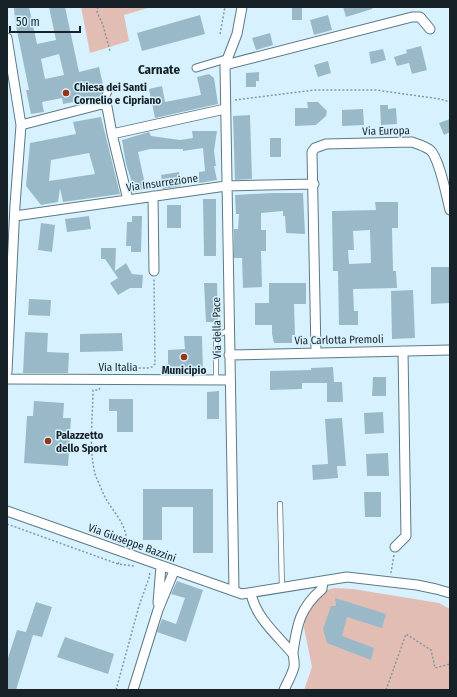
<svg xmlns="http://www.w3.org/2000/svg" width="457" height="697" viewBox="0 0 457 697" font-family="'Fira Sans Condensed',sans-serif">
	<rect width="100%" height="100%" fill="#d7f2fe"/>
	<path fill="#e2bdb3" d="M81,7H151L124,15L129,41L90,53Z
		M334,588L353,589L439,603L450,609V690H304L312,667L304,628L305,615L318,597L327,590Z"/>
	<path fill="#99b9c8" fill-rule="evenodd" d="M14,7H29L37,44L56,40L49,7H65L79,72L99,67L104,89L100,97L63,104L62,98L42,102L44,112L31,114L26,90H29L15,21ZM59,54L64,75L45,79L41,59Z
		M292,7H302V20H292Z
		M343,7H372V9L346,17Z
		M200,15L205,34L142,51L137,33Z
		M328,15L332,30L314,35L310,20Z
		M270,33L273,45L256,50L252,38Z
		M421,46L427,70L412,74L409,63L397,66L394,57L407,53L406,50Z
		M383,49L386,60L371,64L369,52Z
		M328,61L331,73L318,77L314,65Z
		M259,72V81H256V87H246V73Z
		M209,74L214,78L218,104L155,118L149,89L162,86L165,102L201,95L197,77Z
		M307,102H318L327,111L326,116L316,125L295,126V108H308Z
		M380,105H388V109L396,108L397,124L381,125Z
		M363,109L364,125L342,126V110Z
		M250,115L252,179L235,180L233,116Z
		M101,117L120,194L63,202L60,188L58,202L41,205L26,186L30,143L76,134L73,122ZM89,153L95,174L49,181L51,160Z
		M450,119V132L444,135L439,123Z
		M192,131H217L214,151L216,166H214L217,180L199,183V172L205,171L203,148L183,151V149H150L138,152L146,189L135,192L126,164L122,140L149,132L151,136L180,140L193,138Z
		M270,138H281V157H270Z
		M179,172L181,186L163,189L161,175Z
		M272,193H303L305,234L286,233L285,216H283V211L261,213V230H266V251H261L262,287L243,288L242,258H234V229H238L239,214H236L235,195Z
		M203,199H216V256H204Z
		M375,202H398V228H392L393,271H396L397,288L353,289L354,311H358V325H339L338,271H333L332,211L376,210ZM370,230L371,263L349,264L348,250H354L353,231Z
		M167,205H181V228H167Z
		M89,216L91,229L67,232L65,219Z
		M132,216H142L141,252H131V246H126L127,222H132Z
		M41,223L55,225L52,252L38,250Z
		M101,248H116L115,271L126,263L132,274L143,275L142,288H130L118,295L110,283L118,278L105,259H101Z
		M431,267H450V303L431,304Z
		M204,283H217L218,322H206Z
		M269,283H306V304H294L295,335H292V343H274L272,334V325H255V303H269Z
		M413,290L415,338L392,339L391,291Z
		M29,299L51,300L50,316L28,315Z
		M25,332L48,333L47,352L69,353L68,373H23Z
		M122,333L123,351L80,352V334Z
		M184,336H202L203,374H185V369L168,370V350L185,349Z
		M333,367L334,382H342L343,402H327V383H302V389L270,390V371L311,370V368Z
		M373,377H386V396H372Z
		M219,391V419H207V392Z
		M109,399H133V432H117V411H109Z
		M34,401L64,403L63,418H71L68,466L24,463L27,416H33Z
		M383,412L384,433L365,434L364,413Z
		M342,418L346,466H337L338,478L313,480L312,465L328,464L325,419Z
		M388,453L389,476H367L366,454Z
		M143,489H213V553H193V507H162V540H143Z
		M364,492H381V517H365Z
		M177,581L203,590L186,642L157,632L162,619L176,624L185,598L171,594Z
		M335,598L386,614L382,628L347,617L342,636L374,648L371,660L327,643L323,629L331,606H336Z
		M36,602L52,607L42,637L33,635L16,690H7V661L17,630L26,632Z
		M65,637L114,654L108,674L57,657Z"/>
	<g fill="none" stroke-linecap="round" stroke-linejoin="round">
		<g stroke="#5c7a87" stroke-width="6">
			<path id="service" d="M216,380V336L229,330
				M280,504L282,588"/>
		</g>
		<g stroke="#5c7a87" stroke-width="9">
			<path id="pedestrian" d="M196,68L226,59
				M102,104L108,91"/>
		</g>
		<g stroke="#5c7a87" stroke-width="11">
			<path id="minor" d="M7,38L21,125L15,205L7,372
				M225,65L412,17H420L430,29
				M21,125L102,104L107,107L112,134L128,200
				M112,134L225,109
				M153,196L154,271
				M15,216L226,186L314,184
				M316,353L312,152L315,148L326,144L412,142C418,144 425,146 430,150C439,157 447,198 450,210
				M229,355L450,350
				M7,379L230,380
				M7,511L242,594L347,577L417,585L436,589L450,593
				M395,547L406,536L403,351
				M234,591L225,65L237,34L242,7
				M251,593C255,617 278,636 293,654
				M158,603L161,566
				M133,690L158,610L174,571
				M284,690C287,683 292,675 294,667C295,662 293,657 293,652C297,624 300,608 322,589L323,581"/>
		</g>
		<path stroke="#8398a1" stroke-width="1.5" stroke-dasharray="2 2" stroke-linecap="butt" d="M98,7L97,12L103,25L110,51
			M220,34L225,7
			M235,100L315,90H376L440,99L450,102
			M103,369L106,368H148L152,367L155,364L154,279
			M100,388L99,390H93C93,416 88,452 96,477C99,483 102,491 105,497C112,511 129,526 126,544
			M7,524L118,564L134,566
			M118,564L120,560
			M391,573L394,555
			M116,690L139,606L150,575L149,572
			M386,690L406,634L431,650L435,668L450,664"/>
		<use href="#service" stroke="#fff" stroke-width="4.5"/>
		<use href="#pedestrian" stroke="#fff" stroke-width="7"/>
		<use href="#minor" stroke="#fff" stroke-width="9"/>
	</g>
	<g fill="#9a3215" stroke="#d7f2fe" stroke-width="1.5">
		<circle cx="66" cy="93" r="4"/>
		<circle cx="184" cy="357" r="4"/>
		<circle cx="48" cy="441" r="4"/>
	</g>
	<g text-anchor="middle" dominant-baseline="central" stroke-width="3" stroke-linejoin="round" paint-order="stroke">
		<g font-size="11" font-weight="bold" fill="#162228" stroke="#d7f2fe" text-anchor="start">
			<text x="74" y="87">Chiesa dei Santi<tspan x="74" dy="13">Cornelio e Cipriano</tspan></text>
			<text x="184" y="370" text-anchor="middle">Municipio</text>
			<text x="56" y="435">Palazzetto<tspan x="56" dy="13">dello Sport</tspan></text>
		</g>
		<g font-size="11" fill="#162228" stroke="#d7f2fe">
			<text transform="translate(386 131) rotate(-1)">Via Europa</text>
			<text transform="translate(162 183) rotate(-8)">Via Insurrezione</text>
			<text transform="translate(217 328) rotate(-91)">Via della Pace</text>
			<text transform="translate(339 340) rotate(-1)">Via Carlotta Premoli</text>
			<text x="118" y="367">Via Italia</text>
			<text transform="translate(132 543) rotate(20)">Via Giuseppe Bazzini</text>
		</g>
		<g font-size="13" font-weight="bold" fill="#162228" stroke="#d7f2fe">
			<text x="159" y="69">Carnate</text>
		</g>
	</g>
	<rect width="457" height="697" fill="none" stroke="#162228" stroke-width="16"/>
	<path d="M10 26v6h70v-6" fill="none" stroke="#162228" stroke-width="2"/>
	<text x="16" y="26" font-size="12" fill="#162228" stroke="#d7f2fe" stroke-width="3" paint-order="stroke">50 m</text>
</svg>
